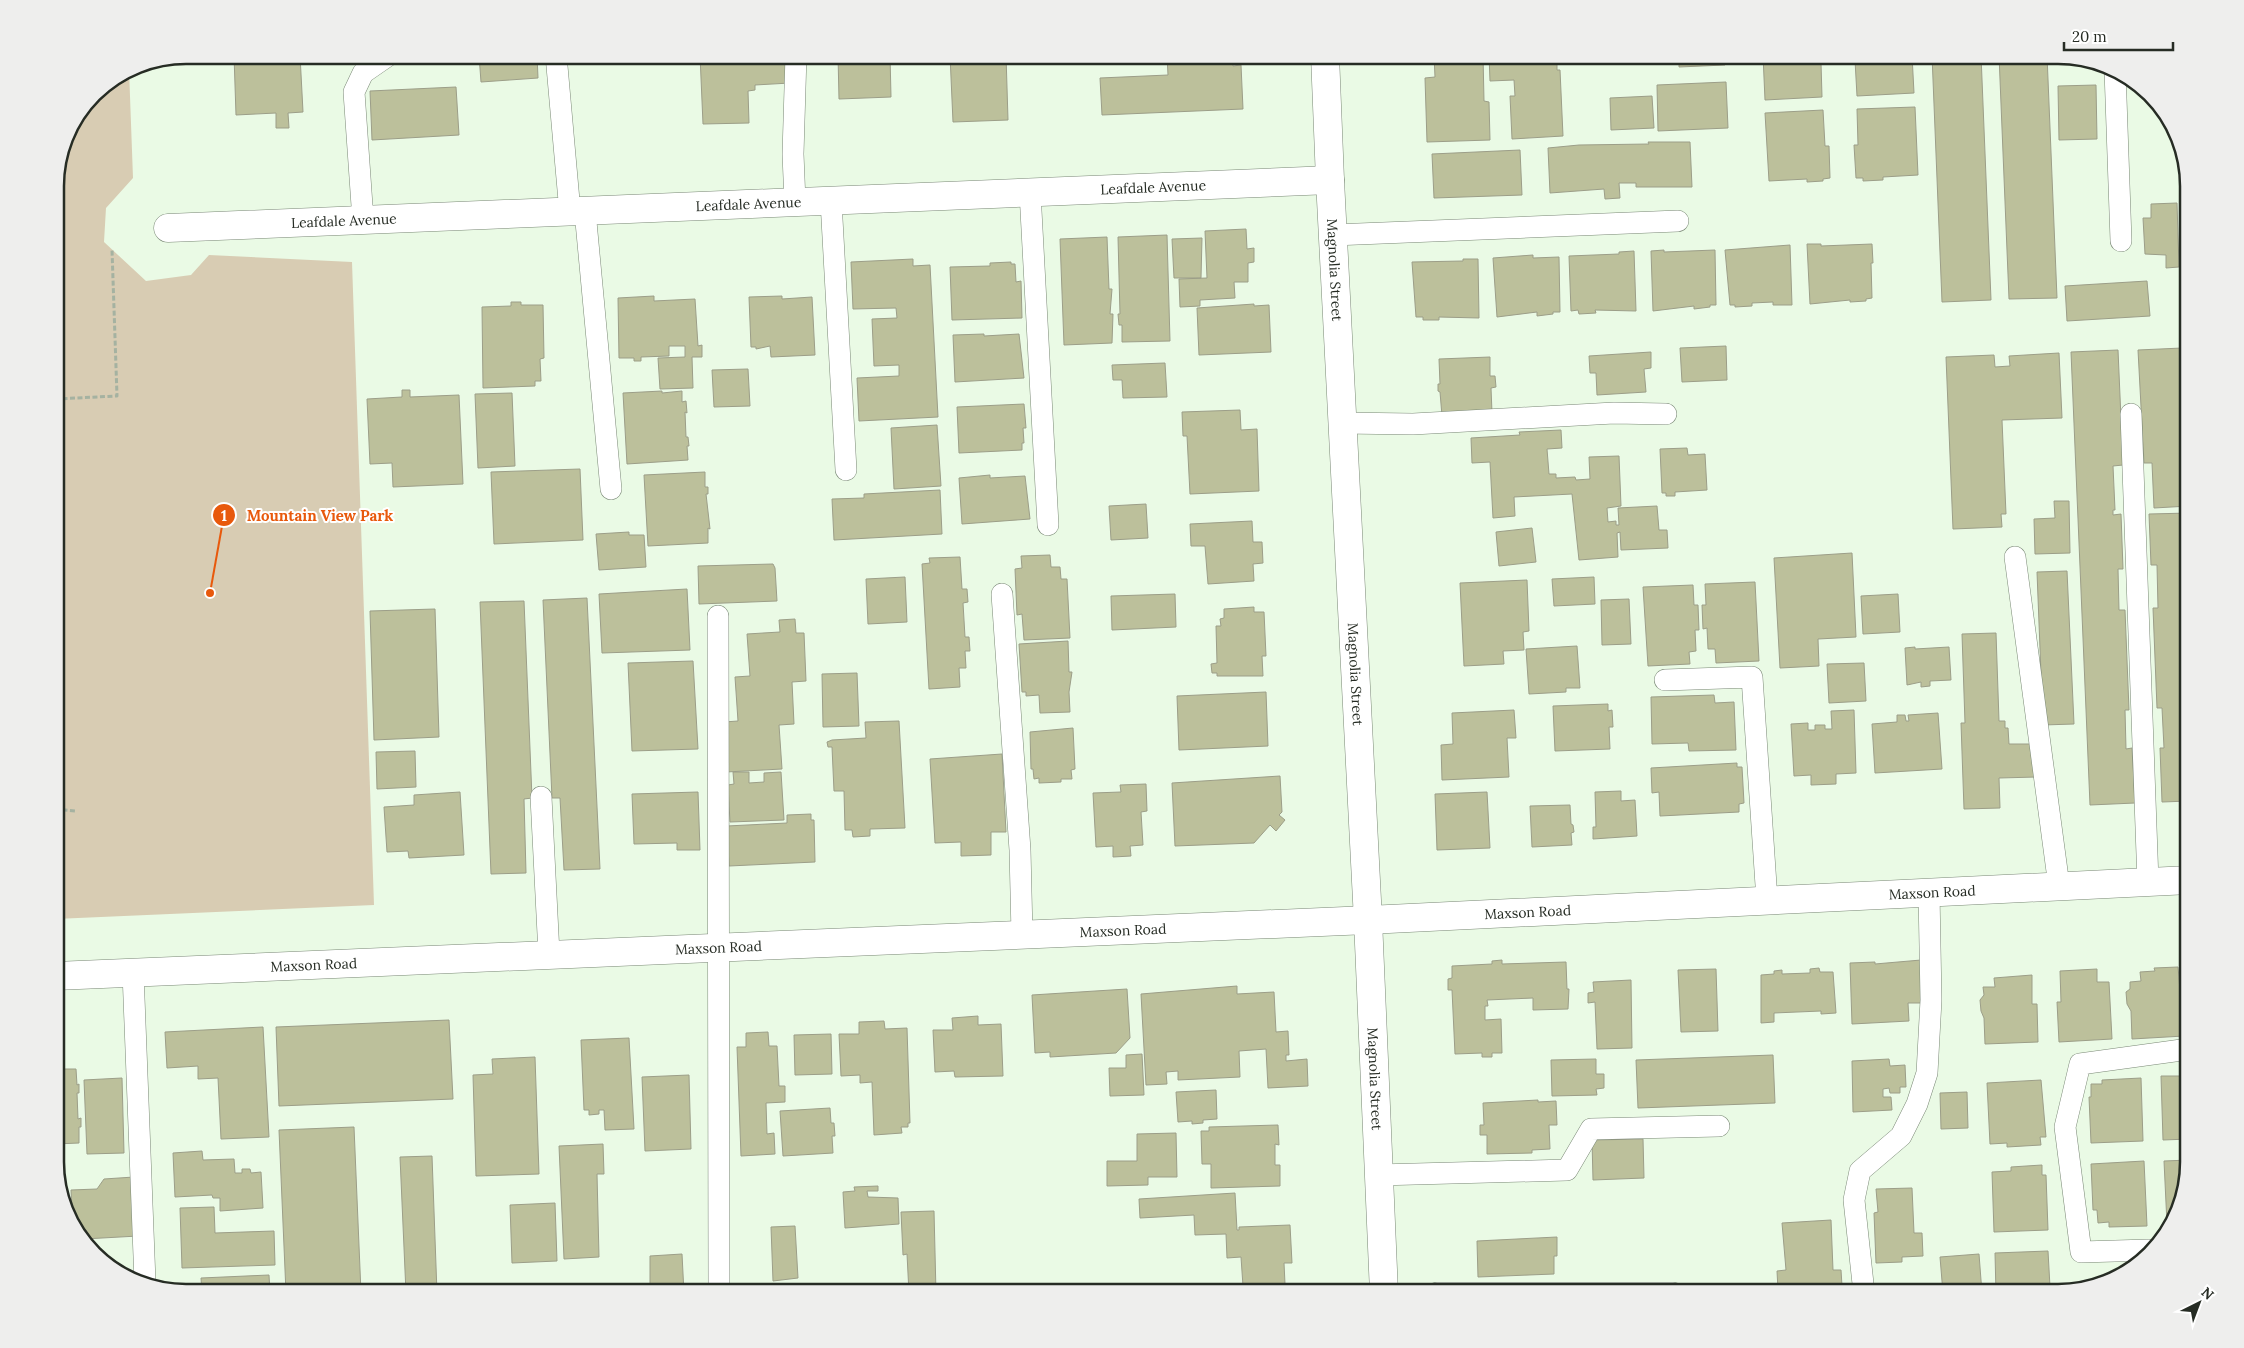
<svg xmlns="http://www.w3.org/2000/svg" width="2244" height="1348" viewBox="0 0 2244 1348" font-family="Lora,serif">
	<rect width="100%" height="100%" fill="#eafae5"/>
	<path fill="#d8ccb3" d="M129,69L133,178L106,208L104,242L146,281L191,275L209,255L352,262L374,905L55,919V178L65,135L94,93Z"/>
	<path fill="#bcc09b" stroke="#9c9e88" d="M234,55H300L303,112L288,113L289,128H276V113L236,115Z
		M479,55H537L538,78L481,82Z
		M700,55H788L790,83L755,85V90L748,91L749,123L703,124Z
		M838,55H890L891,97L839,99Z
		M950,55H1006L1008,120L953,122Z
		M1167,55H1233V66L1241,65L1243,109L1102,115L1100,78L1168,75Z
		M1434,55H1483L1484,101L1489,102L1490,140L1427,142L1425,78L1435,77Z
		M1489,55H1557V70H1560L1563,136L1512,139L1510,96H1515L1514,80L1490,81Z
		M1679,55H1725V65L1679,67Z
		M1763,55H1825V63H1821L1822,97L1765,100Z
		M1852,55H1912L1914,93L1857,96L1855,60L1852,61Z
		M1932,55H1981L1991,300L1942,302Z
		M1999,55H2047L2057,298L2009,299Z
		M1726,82L1728,128L1658,131L1657,85Z
		M2096,85L2097,139L2059,140L2058,86Z
		M456,87L459,135L372,140L370,91Z
		M1652,96L1654,128L1611,130L1610,98Z
		M1915,107L1918,175L1883,177V180L1863,181V178H1856L1854,145H1858L1857,109Z
		M1823,110L1825,146H1829L1830,178L1823,179V181L1807,182V179L1769,181L1765,113Z
		M1648,142H1690L1692,187H1636V183H1619L1620,198L1605,199L1604,189L1550,193L1548,148L1579,145L1649,144Z
		M1520,150L1522,195L1434,198L1432,154Z
		M2177,203L2179,267L2166,268V255L2145,254L2143,218H2151V204Z
		M1246,229L1247,249L1254,248V262L1248,263V282H1234L1235,298L1200,300V306L1180,307L1179,279L1207,278L1205,231Z
		M1167,235L1170,341L1122,342V325H1119L1118,314H1120L1118,237Z
		M1107,237L1109,289H1112L1110,314H1113L1112,343L1064,345L1060,239Z
		M1202,238L1201,278H1174L1172,239Z
		M1807,244H1821V246L1872,244L1873,263H1871L1872,298L1866,299V301L1850,302V300L1810,304Z
		M1790,245L1792,305H1773V302L1752,303V306L1735,307V305H1730L1725,250Z
		M1664,250V252L1715,250L1716,305H1710V307L1694,309V306L1653,311L1651,251Z
		M1634,251L1636,311L1595,310L1596,313L1579,314L1578,310L1571,311L1569,256L1619,254V252Z
		M1533,255V258L1559,257L1560,312H1553V314L1537,316V312L1497,317L1493,258Z
		M913,259V266L930,265L938,417L859,421L857,378L899,376V365L874,366L872,319L897,318L896,308L853,309L851,262Z
		M1463,259H1478L1479,318L1439,317V320H1423V317H1416L1412,262L1463,261Z
		M1011,262V264H1015L1016,282L1021,281L1022,318L952,320L950,267L990,266V263Z
		M2147,281L2150,316L2067,321L2065,286Z
		M654,296V301L695,299L698,346L702,345V357H692L693,388L660,389L658,358L685,357V346H669V356L641,357V361H634V358H619L618,298Z
		M782,296V299L812,297L815,355L771,357L770,346L756,349V347H751L749,297Z
		M511,302H521V305H543L544,358L540,359L541,381H535V386L483,388L482,307L511,306Z
		M1254,304V306L1269,305L1271,352L1199,355L1197,308Z
		M984,334V336L1019,334L1024,378L955,382L953,335Z
		M1726,346L1727,380L1682,382L1680,348Z
		M2182,348L2189,465V506L2154,508L2152,463H2144L2138,350Z
		M2118,350L2123,465L2113,466L2115,510H2113V515L2121,514L2123,569H2118L2119,610H2125L2129,710H2125L2126,749L2132,748L2135,803L2090,805L2071,352Z
		M1651,352V368L1644,369L1646,392L1597,395L1596,373H1590L1589,356Z
		M2059,353L2062,418L2002,420L2006,514H2001L2002,527L1953,529L1946,357L1994,355L1995,367L2010,366L2009,356Z
		M1490,357V376H1495L1496,387L1491,388L1492,413L1442,416L1440,392L1438,391V384H1440L1439,359Z
		M1165,363L1167,397L1123,398L1122,380H1113L1112,365Z
		M748,369L750,406L714,407L712,370Z
		M402,390H410V397L459,395L463,484L393,487L392,463L370,464L367,399L402,397Z
		M662,391V393L682,391V402L686,401L687,413L685,412L686,437H688L689,446H687L688,460L627,464L623,393Z
		M512,393L515,466L478,468L475,394Z
		M1024,404L1026,428H1023L1024,443H1022V450L959,453L957,407Z
		M1240,410L1241,430L1257,429L1259,491L1190,494L1187,436H1183L1182,412Z
		M937,425L941,486L894,489L891,428Z
		M1561,430L1562,448L1547,449L1549,474H1556V478L1575,477L1576,480L1590,479L1589,457L1619,456L1621,506L1607,508L1608,522L1616,521V525H1619L1618,508L1657,506L1659,530H1667L1668,548L1621,550L1620,532L1617,533L1618,557L1579,560L1572,494L1514,497L1515,516L1493,518L1490,462L1472,463L1471,438L1520,435L1519,432Z
		M1687,448L1688,455L1705,454L1707,490L1675,492V496H1666V493H1662L1660,449Z
		M580,469L583,540L494,544L491,472Z
		M705,472V487H708V494H706L710,529L708,528V543L648,546L644,475Z
		M990,475V478L1025,476L1030,519L962,524L959,478Z
		M940,490L942,534L834,540L832,499L864,498V494Z
		M2054,501H2069L2070,553L2035,554L2034,519L2055,518Z
		M1146,504L1148,538L1111,540L1109,506Z
		M2189,513V801L2162,802L2160,748H2164L2162,708H2157L2153,608H2158L2157,565H2151L2149,514Z
		M1252,521L1253,542H1262L1263,563L1253,564L1254,581L1208,584L1205,546H1191L1190,524Z
		M1532,528L1536,562L1499,566L1496,532Z
		M629,532V535H644L646,567L599,570L596,534Z
		M1852,553L1856,637L1818,639L1819,666L1780,668L1774,558Z
		M1050,555L1051,567H1060L1061,579H1067L1070,638L1024,640L1022,614L1017,615L1015,569L1022,568L1021,556Z
		M960,557L962,589H967L968,602L963,603L965,637H969L970,651H965L966,668H959L960,687L929,689L922,564L930,563L929,558Z
		M773,564L775,568L777,601L699,604L698,566Z
		M2067,571L2074,724L2043,725L2037,572Z
		M905,577L907,622L868,624L866,579Z
		M1594,577L1595,604L1554,606L1552,579Z
		M1527,580L1529,631L1523,632L1524,650L1503,651L1504,664L1464,666L1460,583Z
		M1755,582L1759,661L1716,663L1715,649H1708L1707,628L1703,629L1702,605H1706L1705,584Z
		M1693,585L1694,605H1698L1699,630H1695L1696,651L1689,652L1690,664L1648,666L1643,587Z
		M687,589L690,650L602,653L599,594Z
		M1175,594L1176,627L1112,630L1111,596Z
		M1898,594L1900,632L1863,634L1861,596Z
		M587,598L600,869L564,870L560,798H552L543,600Z
		M1629,599L1631,644L1602,645L1601,600Z
		M524,601L532,798L524,799L526,873L491,874L480,602Z
		M1254,607V612H1264L1266,656H1262L1263,676H1217V673H1212L1211,664L1217,663L1216,626H1221L1220,619L1224,618V609Z
		M435,609L439,737L374,740L370,611Z
		M795,619L796,633H804L806,681L792,682L794,724L779,725L782,769L726,772L724,722L738,721L735,677L750,676L747,634L780,632L779,620Z
		M1996,633L1999,721H2005V728H2008L2009,744H2036L2037,777L1999,778L2000,808L1964,809L1961,723H1965L1962,634Z
		M1068,641L1069,672H1072L1069,692L1070,712L1040,713L1039,695L1026,696V692H1022L1019,644Z
		M1577,646L1580,688H1566V692L1529,694L1526,649Z
		M1915,647V649L1949,647L1951,680L1930,681V686L1921,687V682L1907,685L1905,648Z
		M693,661L698,749L632,751L628,663Z
		M1864,663L1866,701L1829,703L1827,664Z
		M857,673L859,726L823,727L822,674Z
		M1266,692L1268,746L1179,750L1177,696Z
		M1714,695L1715,703L1734,702L1736,750L1689,751L1688,743L1652,744L1651,697Z
		M1608,704V711L1612,710L1613,727H1609L1610,749L1555,751L1553,706Z
		M1514,710L1516,738H1507L1509,777L1442,780L1441,745L1453,744L1452,713Z
		M1854,710L1856,773L1836,774V784L1811,785V775L1794,776L1791,724L1808,723V730H1815V725H1825V729H1832L1831,711Z
		M1938,713L1942,769L1875,773L1872,724L1897,722V715H1905L1906,721H1909L1908,715Z
		M899,721L905,828L870,829V836L853,837L852,830H845L844,791H834L832,747H828L827,742L832,740L866,738L865,722Z
		M1073,728L1075,769L1071,770L1072,779H1061V782L1039,783V778L1034,779L1033,769H1031L1030,732Z
		M415,751L416,787L377,789L376,752Z
		M1002,754L1006,832H991V855L961,856V842L935,843L930,759Z
		M1737,763V767H1742L1744,803L1739,804V812L1660,816L1659,792L1652,793L1651,768Z
		M733,772H749V783L764,782V773L781,772L784,820L730,822L728,785L734,784Z
		M1280,776L1282,812L1279,815L1285,820L1276,831L1270,825L1254,843L1175,846L1172,783Z
		M1146,784L1147,811L1141,812L1143,845L1130,846L1131,856L1113,857V846L1096,847L1093,793L1121,792L1120,785Z
		M1621,791V801L1635,800L1637,836L1593,839V827H1596L1595,792Z
		M460,792L464,855L409,858L408,851L387,852L384,807L414,805V795Z
		M698,792L700,850H677V843L634,844L632,794Z
		M1487,792L1490,848L1437,850L1435,794Z
		M1570,805L1571,824L1573,825L1574,832L1571,833L1572,845L1532,847L1530,806Z
		M811,814V820H814L815,862L729,866L727,826L787,823V815Z
		M1502,960V964L1566,962L1567,989H1569L1568,1009L1533,1010V998L1487,1000L1488,1006H1485V1020L1501,1019L1502,1053H1492V1057H1482V1053L1455,1054L1452,990H1448V979L1452,978V966L1492,964V961Z
		M1921,960L1923,1003H1908L1909,1021L1852,1024L1850,963L1875,962V964Z
		M2178,967L2184,1036L2132,1039L2131,1011L2127,1004L2126,992L2130,989V982L2141,981L2140,972L2155,971L2154,968Z
		M1819,968L1820,972H1833L1836,1013L1821,1014V1011L1774,1013V1022L1761,1023V975L1774,974V971L1782,970V974L1810,973V969Z
		M1716,969L1718,1031L1681,1032L1678,970Z
		M2097,969V982H2109L2112,1039L2059,1042L2057,1002H2061L2060,971Z
		M2032,975V1004H2037L2038,1042L1985,1044L1984,1018L1981,1011L1980,1000L1984,995L1983,987H1995L1994,978Z
		M1631,980L1632,1048L1597,1049L1595,1002L1588,1003V993L1594,992L1593,982Z
		M1237,986V994L1274,992L1276,1032L1288,1031L1289,1055H1286V1061L1307,1059L1308,1086L1268,1088L1266,1049L1239,1051L1240,1077L1178,1080V1071L1166,1072L1167,1084L1146,1085L1141,994Z
		M1127,989L1130,1038L1116,1053L1050,1057V1052L1035,1053L1032,995Z
		M978,1016V1025L1001,1024L1003,1076L955,1077L954,1071L935,1072L933,1030H953L952,1018Z
		M449,1020L453,1099L279,1106L276,1027Z
		M884,1021L885,1029L907,1028L910,1123H908V1127H901L902,1133L874,1135L872,1082L860,1083V1075L841,1076L839,1034H859V1022Z
		M263,1027L269,1137L221,1139L218,1078L198,1079V1066L167,1068L165,1032Z
		M768,1032L769,1046H777L779,1086H785V1102L766,1103L767,1134L774,1133L775,1154L741,1156L737,1047H746V1033Z
		M831,1034L832,1074L795,1075L794,1035Z
		M629,1038L634,1129L605,1130L604,1110H599V1114L589,1115V1110H584L581,1040Z
		M1142,1054L1144,1095L1110,1096L1109,1068H1126V1055Z
		M1773,1055L1775,1103L1638,1108L1636,1060Z
		M535,1057L539,1174L476,1176L473,1075L493,1074L492,1059Z
		M1596,1059V1074H1604V1088L1596,1089L1597,1095L1552,1096L1551,1060Z
		M1889,1059L1890,1066L1905,1065L1906,1087H1900V1093H1890L1889,1088L1883,1089V1097H1891L1892,1110L1853,1112L1852,1061Z
		M55,1069H76L77,1085L79,1084V1093H77L78,1119L81,1118V1127H79V1143L55,1144Z
		M689,1075L691,1149L645,1151L642,1077Z
		M2161,1076H2189V1139L2163,1140Z
		M122,1078L124,1153L87,1154L84,1080Z
		M2141,1078L2143,1141L2091,1143L2089,1097H2091V1084H2102V1080Z
		M2041,1080L2046,1137H2040L2041,1145L2007,1147V1143L1990,1144L1987,1083Z
		M1216,1090L1217,1119L1203,1120V1123L1192,1124V1121L1178,1122L1176,1092Z
		M1967,1092L1968,1128L1941,1129L1940,1093Z
		M1538,1100V1102L1556,1101L1557,1125H1549L1550,1149L1532,1150V1153L1487,1154V1135H1480V1125H1484L1483,1103Z
		M830,1108L831,1123H834L835,1136H832L833,1153L783,1156L780,1111Z
		M1278,1125L1279,1145L1275,1144V1165H1280V1186L1211,1188V1164H1202L1201,1131H1209V1127Z
		M354,1127L361,1293H286L279,1130Z
		M1176,1133L1177,1177H1148V1185L1107,1186V1161H1137V1134Z
		M1643,1139L1644,1178L1593,1180L1592,1140Z
		M603,1144L604,1174H597L599,1257L564,1259L559,1146Z
		M202,1151L203,1160L234,1159L235,1173H242V1169H250L251,1173L261,1172L263,1208L220,1211V1198H213L212,1195L175,1197L173,1153Z
		M432,1156L437,1293H406L400,1157Z
		M62,1157L64,1199L55,1170V1158Z
		M2189,1160L2172,1224H2167L2164,1161Z
		M2144,1161L2147,1226L2109,1227V1222L2098,1223L2097,1210H2093L2091,1164Z
		M2042,1165V1175H2046L2048,1230L1994,1232L1992,1172L2011,1171V1167Z
		M134,1177L138,1236L84,1239L73,1229L71,1190L97,1189L104,1179Z
		M878,1186V1191H867L868,1197L898,1198L899,1224L845,1228L843,1192L855,1191L854,1187Z
		M1912,1188L1914,1233H1922L1923,1256L1902,1257V1262L1876,1263L1874,1213L1878,1212L1876,1189Z
		M1235,1193L1237,1230H1239V1227L1290,1225L1292,1263H1284L1285,1284L1243,1286L1241,1257L1227,1258L1226,1234L1195,1235L1194,1215L1140,1218L1139,1199Z
		M555,1203L557,1261L512,1263L510,1205Z
		M214,1207L215,1233L274,1231L275,1265L182,1268L180,1208Z
		M934,1211L936,1293H909L907,1254L903,1255L901,1212Z
		M1831,1220L1833,1270H1841L1842,1286L1778,1290L1777,1271L1786,1270L1782,1223Z
		M795,1226L798,1278L773,1281L771,1227Z
		M1557,1237V1256H1554V1274L1478,1277L1477,1241Z
		M2048,1251L2050,1287H2052V1293H1996L1995,1253Z
		M682,1254L684,1293H648V1289L650,1288V1256Z
		M1979,1254L1982,1293H1943L1940,1257Z
		M269,1275L270,1293H202L201,1278Z"/>
	<g fill="none" stroke-linecap="round" stroke-linejoin="round">
		<g stroke="#7a8876" stroke-width="22">
			<path id="service" d="M556,55L570,212
				M2115,70L2121,241
				M1030,192L1048,525
				M831,201L846,470
				M795,202L793,154L796,55
				M585,211L611,489
				M363,220L354,92L363,73L389,55
				M1333,235L1678,221
				M2131,414L2148,882
				M1342,423L1413,424L1614,413L1666,414
				M2015,557L2059,886
				M1002,594L1020,850L1022,934
				M718,616L719,1293
				M1665,680L1752,677L1767,900
				M541,797L549,954
				M133,972L145,1282
				M1378,1175L1567,1170L1591,1129L1719,1126
				M2149,1250L2081,1252L2065,1127L2080,1064L2189,1049
				M1437,1293H1673
				M1864,1293L1854,1200L1860,1171L1901,1136L1917,1104L1927,1073L1931,1000L1929,893"/>
		</g>
		<g stroke="#7a8876" stroke-width="29">
			<g id="minor">
				<path id="s1" d="M168,228L1330,180"/>
				<path id="s2" d="M55,976L1368,920L2189,880"/>
			</g>
		</g>
		<g stroke="#7a8876" stroke-width="29">
			<g id="tertiary">
				<path id="s3" d="M1325,55L1330,180L1368,920L1384,1293"/>
			</g>
		</g>
		<path stroke="#a5b2a1" stroke-width="3" stroke-dasharray="5 2.5" stroke-linecap="butt" d="M55,399L117,396L112,250
			M55,809L75,811"/>
		<use href="#service" stroke="#fff" stroke-width="21"/>
		<use href="#minor" stroke="#fff" stroke-width="28"/>
		<use href="#tertiary" stroke="#fff" stroke-width="28"/>
	</g>
	<g text-anchor="middle" dominant-baseline="central" stroke-width="4" stroke-linejoin="round" paint-order="stroke">
		<g font-size="14" fill="#262c24" stroke="#fff">
			<text stroke="none"><textPath href="#s1" startOffset="986">Leafdale Avenue</textPath></text>
			<text stroke="none"><textPath href="#s1" startOffset="581">Leafdale Avenue</textPath></text>
			<text stroke="none"><textPath href="#s1" startOffset="176">Leafdale Avenue</textPath></text>
			<text stroke="none"><textPath href="#s3" startOffset="215">Magnolia Street</textPath></text>
			<text stroke="none"><textPath href="#s3" startOffset="620">Magnolia Street</textPath></text>
			<text stroke="none"><textPath href="#s2" startOffset="1879">Maxson Road</textPath></text>
			<text stroke="none"><textPath href="#s2" startOffset="1474">Maxson Road</textPath></text>
			<text stroke="none"><textPath href="#s2" startOffset="1069">Maxson Road</textPath></text>
			<text stroke="none"><textPath href="#s2" startOffset="664">Maxson Road</textPath></text>
			<text stroke="none"><textPath href="#s2" startOffset="259">Maxson Road</textPath></text>
			<text stroke="none"><textPath href="#s3" startOffset="1025">Magnolia Street</textPath></text>
		</g>
	</g>
	<path d="M0 0H2244V1348H0ZM186 64H2058A122 122 0 0 1 2180 186V1162A122 122 0 0 1 2058 1284H186A122 122 0 0 1 64 1162V186A122 122 0 0 1 186 64Z" fill="#eeeeed" fill-rule="evenodd"/>
	<path fill="none" stroke="#262c24" stroke-width="2.5" d="M186 64H2058A122 122 0 0 1 2180 186V1162A122 122 0 0 1 2058 1284H186A122 122 0 0 1 64 1162V186A122 122 0 0 1 186 64Z"/>
	<path fill="none" stroke="#e8590c" stroke-width="2" d="M210 593L224 515"/>
	<g fill="#e8590c" stroke="#fff" stroke-width="2">
		<circle cx="210" cy="593" r="5"/>
		<circle cx="224" cy="515" r="12"/>
	</g>
	<g font-size="15" text-anchor="middle" font-weight="bold" fill="#fff">
		<text x="224" y="521">1</text>
	</g>
	<g font-size="15" text-anchor="middle" font-weight="bold" fill="#e8590c" stroke="#fff" stroke-width="4" stroke-linejoin="round" paint-order="stroke">
		<text x="320" y="521">Mountain View Park</text>
	</g>
	<g transform="translate(2199 1303) rotate(42)" stroke="#ffffff" stroke-width="4" paint-order="stroke">
	<path d="M0-4L9 19L0 12L-9 19Z" fill="#262c24"/>
	<text y="-8" font-size="14" font-weight="bold" text-anchor="middle" fill="#262c24">N</text>
	</g>
	<path d="M2064 42v8h109v-8" fill="none" stroke="#262c24" stroke-width="2.5"/>
	<text x="2072" y="42" font-size="15" fill="#262c24" stroke="#ffffff" stroke-width="4" paint-order="stroke">20 m</text>
</svg>
